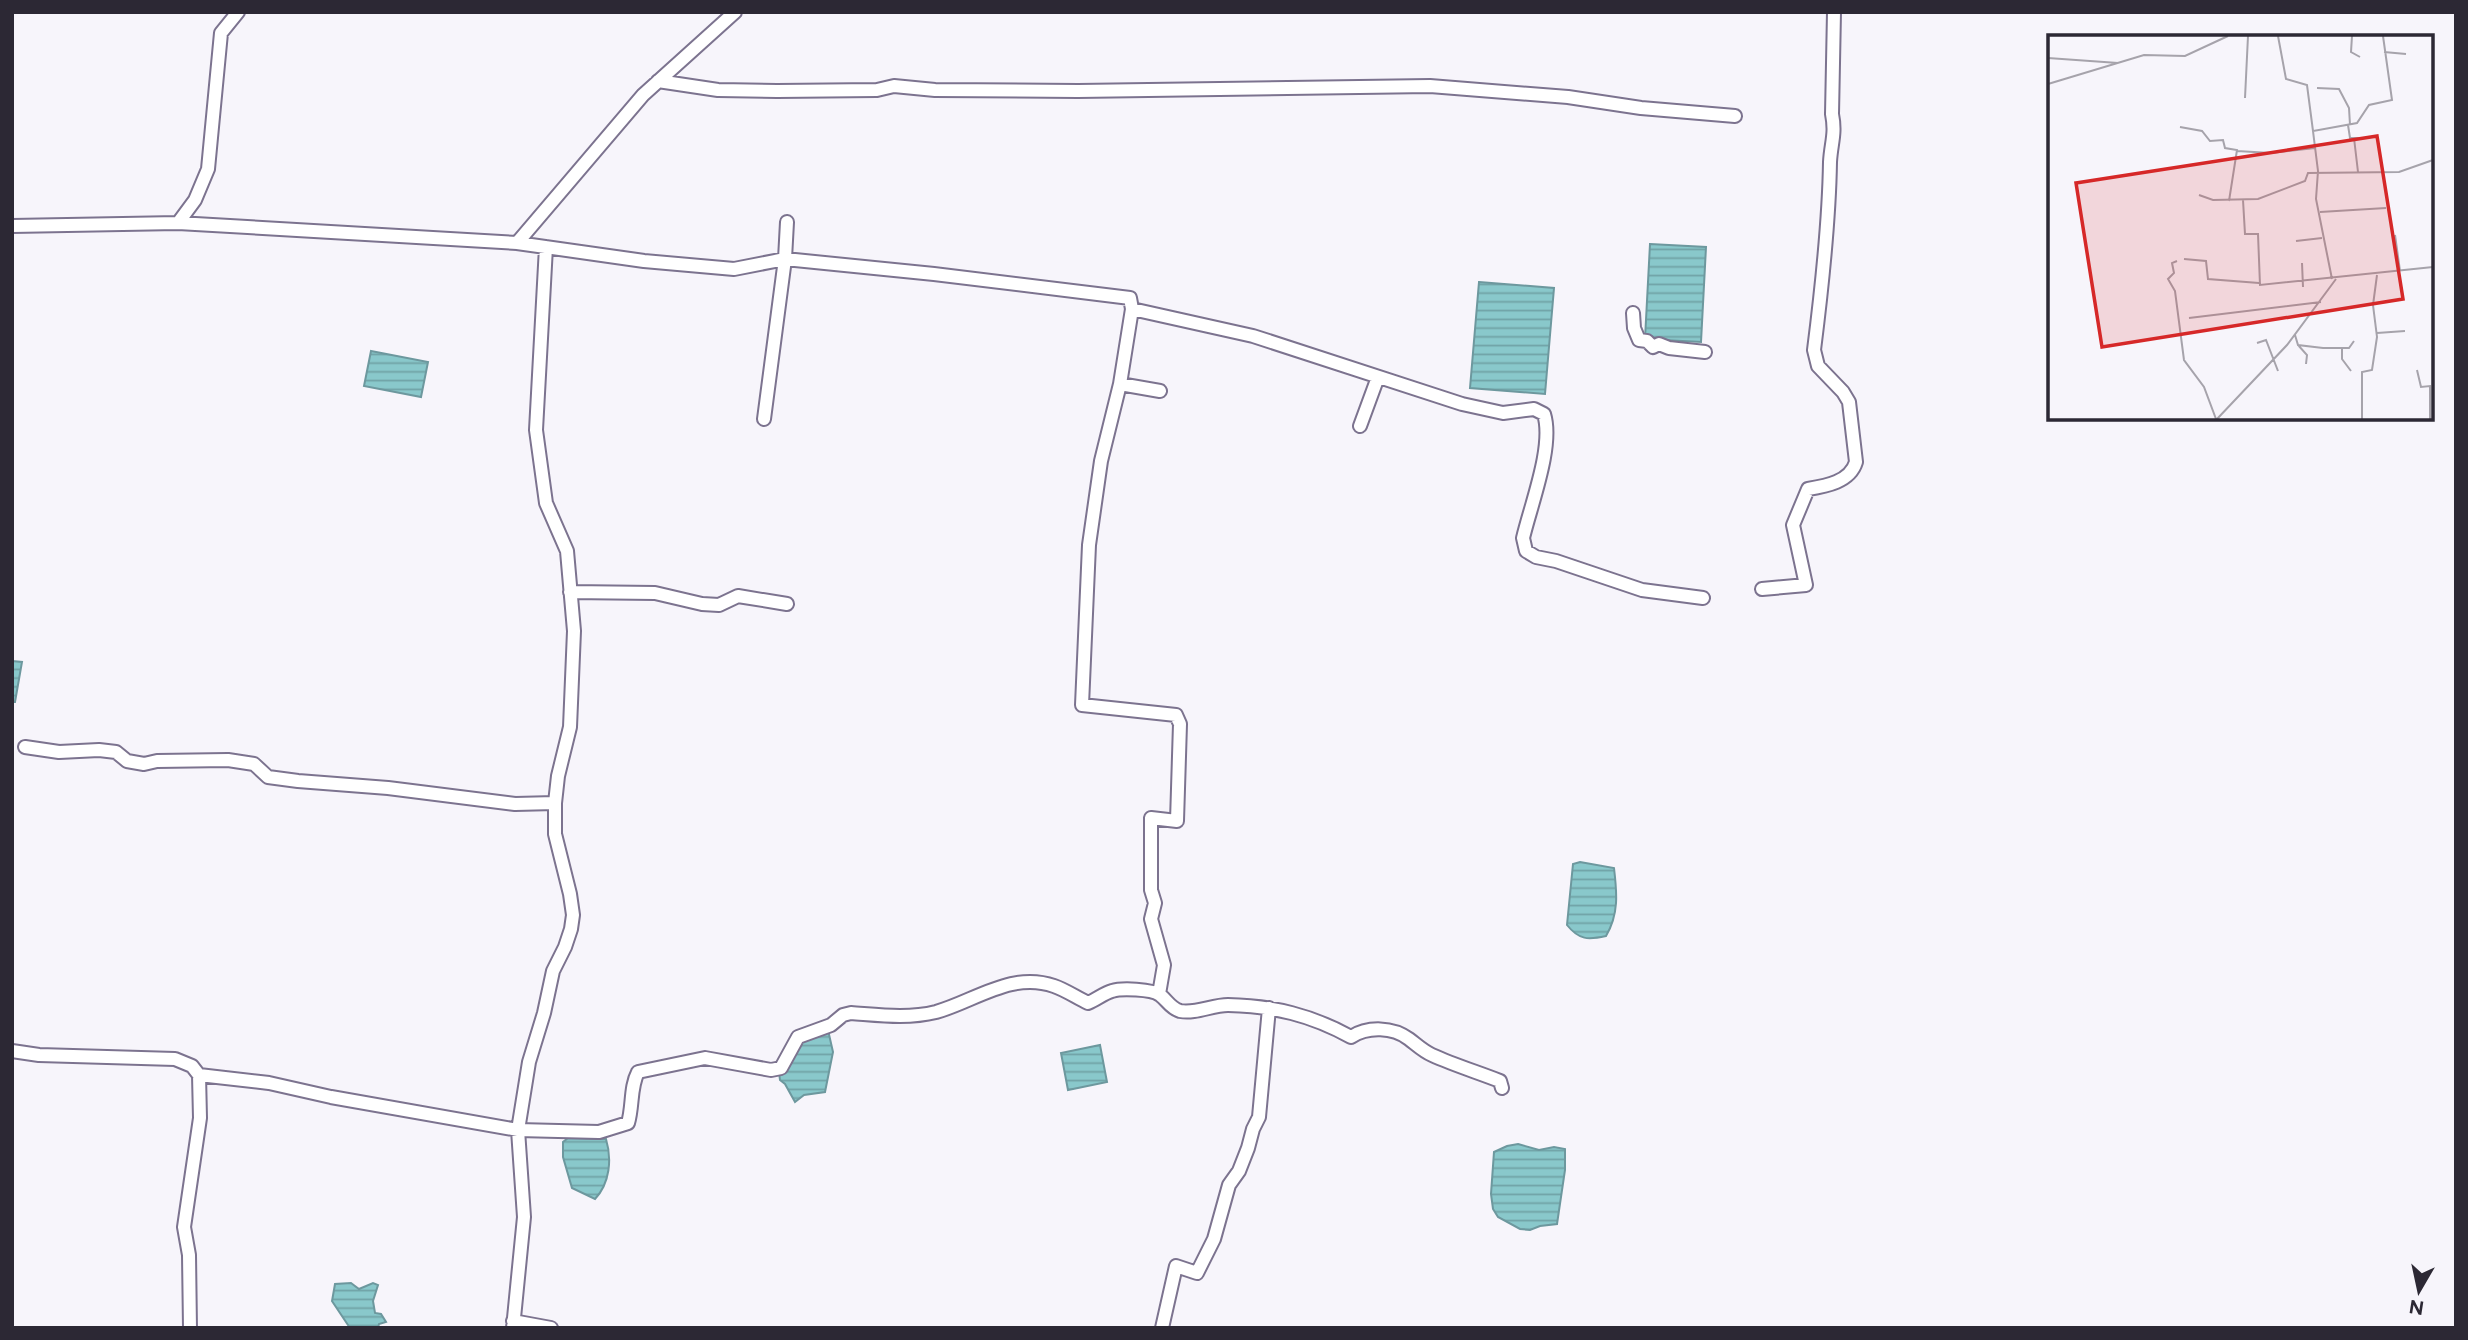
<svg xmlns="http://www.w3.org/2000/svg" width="2468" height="1340" viewBox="0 0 2468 1340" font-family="Figtree,sans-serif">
	<defs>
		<pattern id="water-rules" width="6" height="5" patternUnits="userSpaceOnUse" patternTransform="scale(1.75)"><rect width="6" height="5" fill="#89c8cb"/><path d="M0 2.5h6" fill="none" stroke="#70a2a6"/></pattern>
	</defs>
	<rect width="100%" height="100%" fill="#f7f5fb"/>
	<path fill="url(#water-rules)" stroke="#6d989e" stroke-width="2" d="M1650,244L1706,247L1701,342L1645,339Z
		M1479,282L1554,288L1545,394L1470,388Z
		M371,351L428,362L421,397L364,386Z
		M12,661L22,662L15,702H12Z
		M1580,862L1614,868C1617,893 1619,914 1606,936C1588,940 1579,940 1567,925L1573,864Z
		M828,1030L833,1052L825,1092L804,1095L795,1102L785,1084L780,1080L779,1072L801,1040Z
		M1100,1045L1107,1082L1068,1090L1061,1053Z
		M568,1138L606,1139C612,1159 610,1183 595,1199L572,1188L563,1157V1142Z
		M1518,1144L1539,1150L1554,1147L1565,1149V1170L1557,1224L1540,1226L1530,1230L1520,1229L1498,1217L1493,1209L1491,1194L1494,1152L1507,1146Z
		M351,1283L359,1289L373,1283L378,1285L373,1301L375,1313L381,1314L386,1322L379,1324L378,1328H350L332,1301L335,1284Z"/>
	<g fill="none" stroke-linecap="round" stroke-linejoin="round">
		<g stroke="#7c738f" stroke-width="16">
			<path id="minor" d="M658,81L718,90L777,91L877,90L894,86L935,90L1078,91L1430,86L1568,97L1641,108L1735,116
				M178,223L195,200L208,169L221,33L238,12
				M12,226L178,223L517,243L644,261L734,269L785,259L934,274L1130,298L1132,309L1120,384L1101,461L1089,545L1082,705L1176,715L1180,724L1177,821L1151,818V890L1155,903L1151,919L1164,965L1159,994
				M517,243L643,95L735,12
				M1132,309L1253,336L1462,404L1503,413L1534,409L1544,414C1554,446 1531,504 1523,538L1526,551L1536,557L1556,561L1642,590L1703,598
				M1633,313L1634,328L1639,340L1647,341L1653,347L1659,344L1669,348L1705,352
				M1120,384L1160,391
				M764,419L785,259L787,222
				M1360,426L1378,377
				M1762,589L1806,585L1793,525L1808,489C1826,486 1850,482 1856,462L1849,402L1843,392L1818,366L1814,350C1822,287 1829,225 1830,162C1831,143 1836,134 1832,114L1834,12
				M570,592L655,593L702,604L719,605L738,596L787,604
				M25,747L59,752L99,750L116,752L127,761L144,764L157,761L228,760L254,764L268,777L298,781L388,788L515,804L555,803
				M12,1051L39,1055L175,1059L192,1066L199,1075L269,1083L331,1097L518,1130L599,1132L628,1123C633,1107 630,1087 638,1072L705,1058L771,1070L781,1068L798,1037L831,1025L843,1015L851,1013C879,1015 908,1019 936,1012C975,1001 1012,971 1054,986C1066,990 1077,998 1088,1003C1096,1000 1104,993 1112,991C1121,988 1152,989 1160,995C1167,1000 1170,1008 1180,1011C1196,1014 1212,1005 1228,1005C1274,1006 1311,1015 1351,1037C1368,1026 1393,1027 1409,1039C1417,1045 1423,1051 1432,1055C1454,1065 1477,1072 1500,1081L1502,1088
				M513,1321L551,1328
				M190,1328L189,1255L184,1227L200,1118L199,1075
				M513,1328L524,1217L518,1130L529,1062L544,1013L553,971L565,947L571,929L573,915L570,894L555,834V803L558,776L570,727L574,631L567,551L546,503L536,430L546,247
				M1162,1328L1176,1266L1197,1273L1214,1239L1229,1185L1239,1171L1248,1148L1253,1129L1259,1117L1269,1008"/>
		</g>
		<use href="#minor" stroke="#fff" stroke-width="12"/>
	</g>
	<g transform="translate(2048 35)">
		<rect width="385" height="385" fill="#f7f5fb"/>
		<path fill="none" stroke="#a6a3ab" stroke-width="2" d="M230,1L238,44L259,50L265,96M304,1L303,17L312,22M336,17L358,19M0,23L70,28M0,49L96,20L137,21L180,1M269,53L291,54L301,73L302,90M197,63L200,1M300,90L302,103H312M132,92L154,96L162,106L175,105L177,113L189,115L181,166M306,103L310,137M189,116L223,118L267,113M151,160L165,165L210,164L257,146L260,138L351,137L385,125M195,165L197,199H210L212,250L385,232M272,177L338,173M347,200L352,236M248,206L274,203M136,224L158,226L160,244L211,248M129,226L124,228L126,238L120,244L127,256L136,325L156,352L168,384M254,228L255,252M284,244L268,164L270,136L265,96L309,88L321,70L344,65L335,1M141,283L273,267M329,298L357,296M247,300L250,310L275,313H301L306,306M209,308L218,305L230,336M250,310L259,320L258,329M294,313V324L303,336M369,335L373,352L382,351V384M169,384L239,310L288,244M314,384V337L324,335L329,302L325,270L329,240"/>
		<path fill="#d62828" fill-opacity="0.15" stroke="#d62828" stroke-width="3.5" d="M329,101L355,264L54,312L28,148Z"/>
		<rect width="385" height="385" fill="none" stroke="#2c2834" stroke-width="3.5"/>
	</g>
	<rect width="2468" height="1340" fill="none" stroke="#2c2834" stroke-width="28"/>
	<g transform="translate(2419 1291) rotate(189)" stroke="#f7f5fb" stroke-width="5" paint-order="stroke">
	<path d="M0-5L12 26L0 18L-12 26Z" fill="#2c2834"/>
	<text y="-10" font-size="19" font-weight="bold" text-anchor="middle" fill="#2c2834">N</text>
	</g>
</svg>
